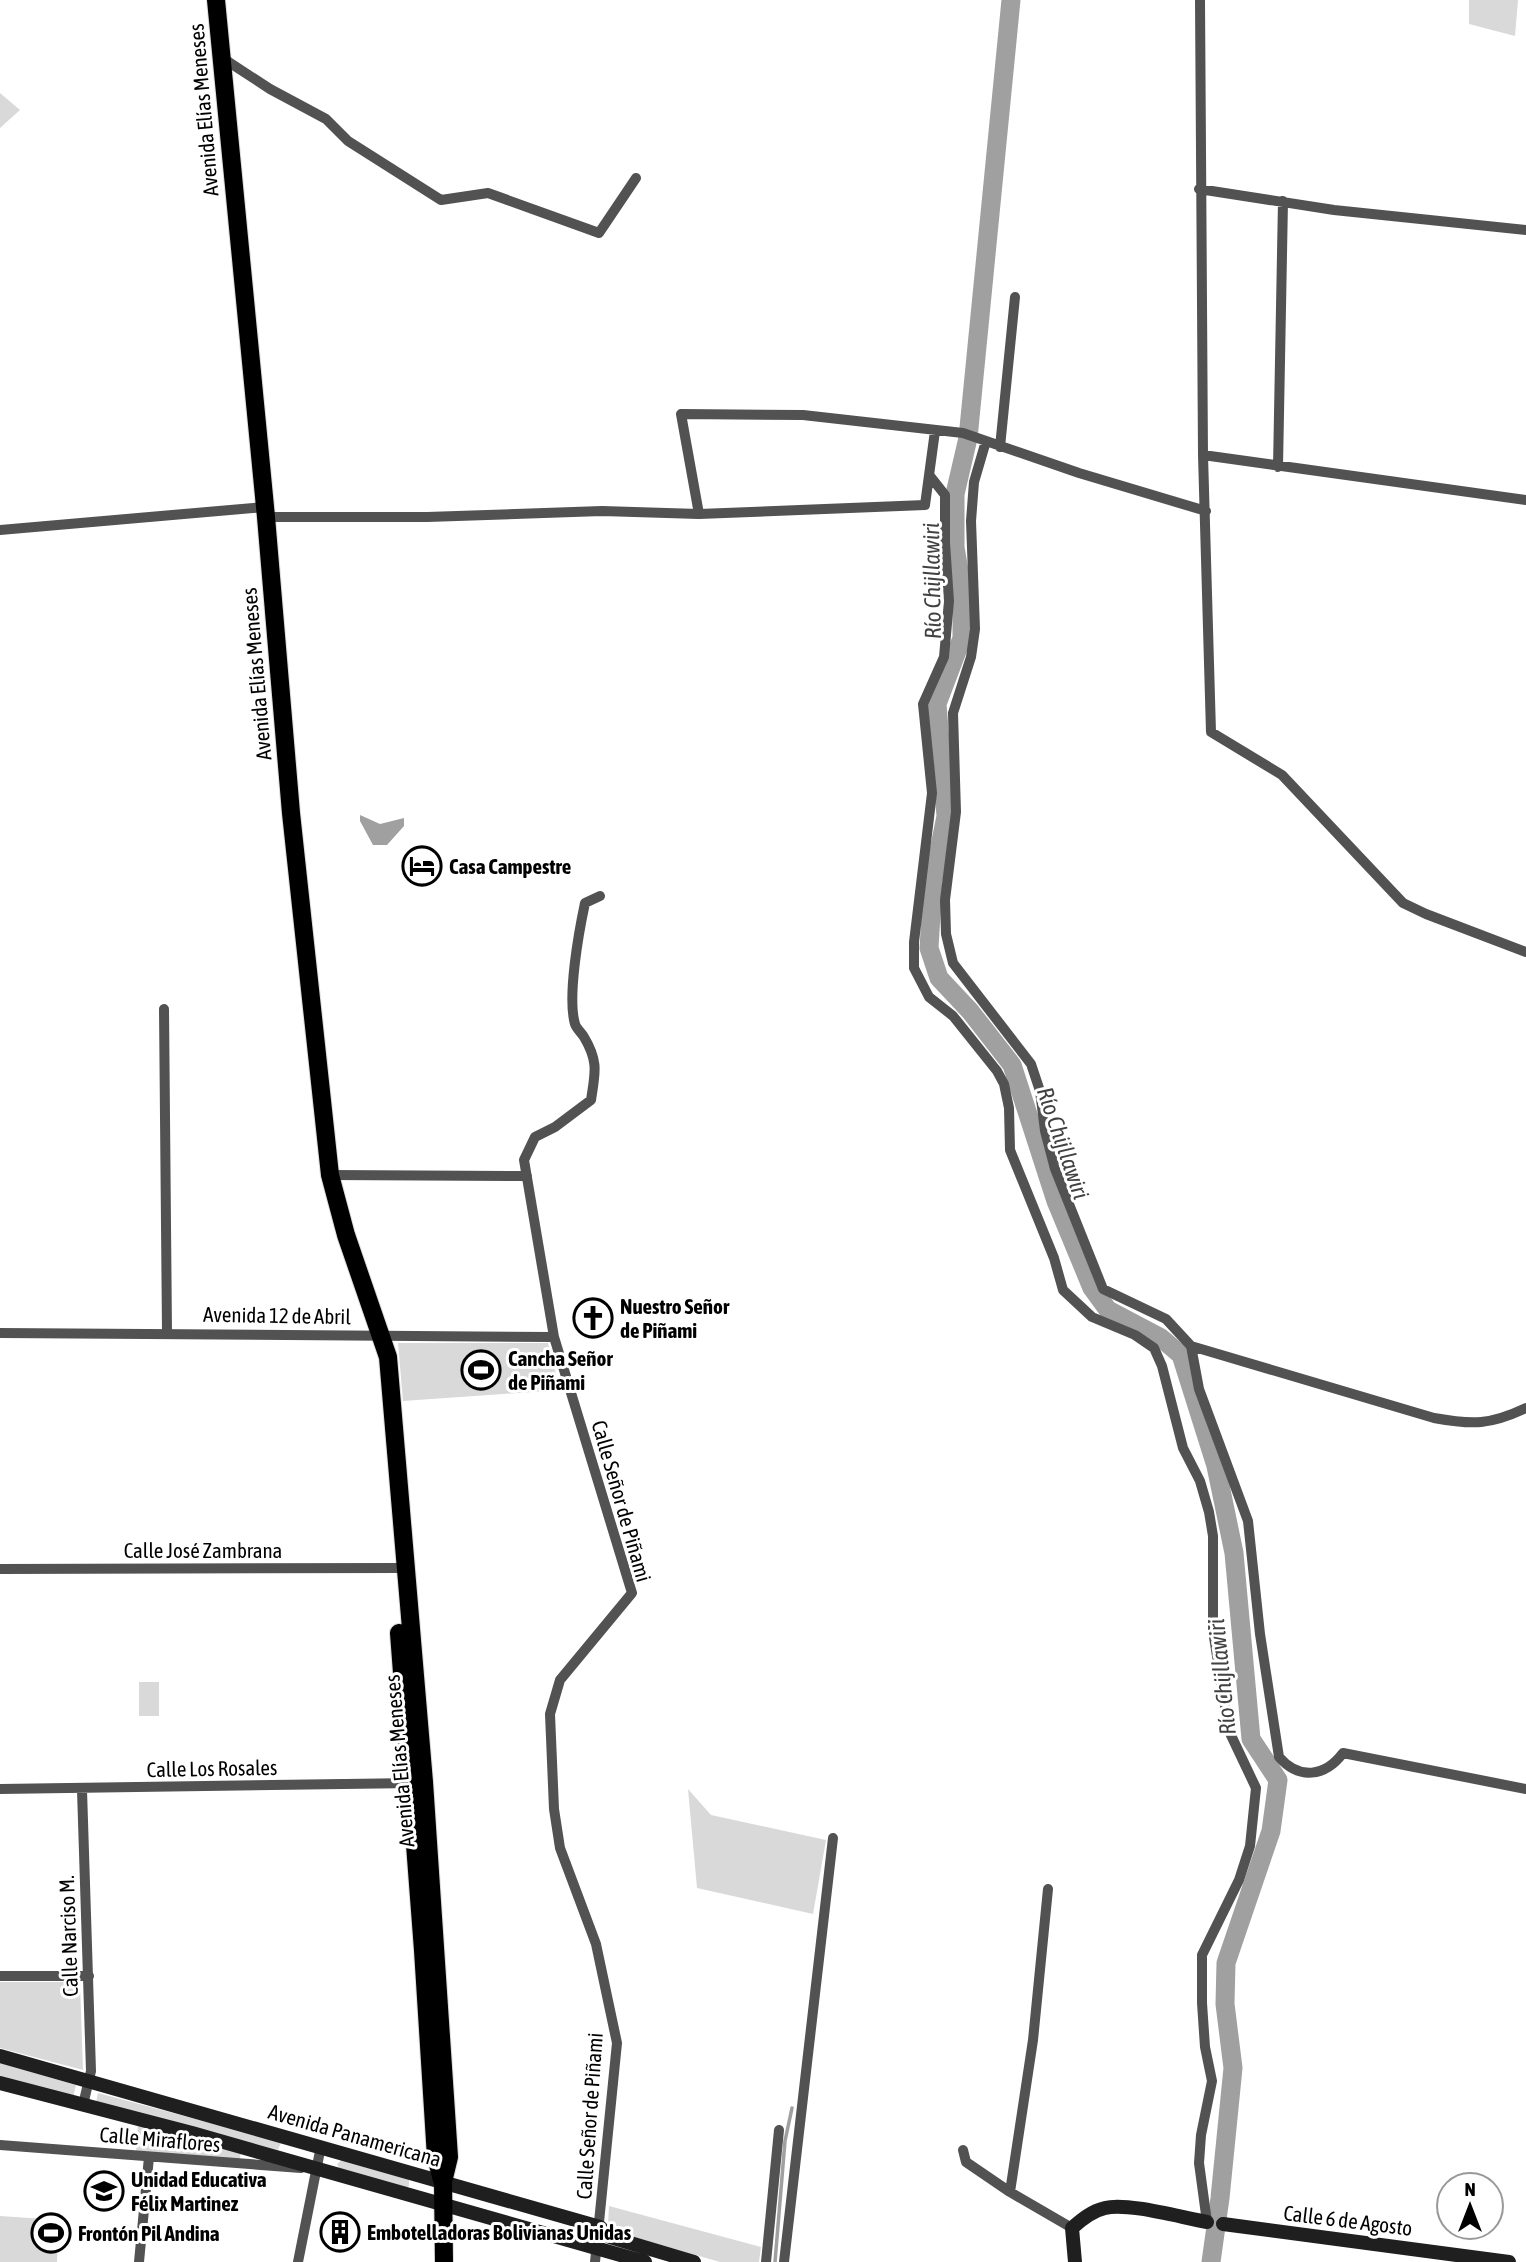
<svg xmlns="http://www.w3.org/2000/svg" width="1526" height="2262" viewBox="0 0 1526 2262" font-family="'Asap Condensed',sans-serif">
	<rect width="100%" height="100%" fill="#fff"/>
	<path fill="#d9d9d9" d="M1469,0H1518L1515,36L1469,24Z
		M0,93L20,110L0,128Z
		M398,1343H548L560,1390L403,1401Z
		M139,1682H159V1716H139Z
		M688,1789L711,1815L826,1840L813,1914L697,1888Z
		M0,1982H80L83,2070L0,2048Z
		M0,2063L76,2085L73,2098L0,2077Z
		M98,2093L281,2142L278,2150L96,2102Z
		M138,2124L241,2151L240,2159L136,2151Z
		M343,2159L409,2178V2186L406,2188L340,2170L337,2164Z
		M609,2206L761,2247L759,2262H720L615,2232L608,2225Z
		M0,2216L59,2220L57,2262H0Z"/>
	<path fill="#a0a0a0" d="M360,815L380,824L404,818V826L387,845H373L360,821Z"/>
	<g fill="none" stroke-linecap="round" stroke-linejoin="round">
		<path stroke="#a0a0a0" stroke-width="3.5" d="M775,2262L785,2141L792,2108"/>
		<path stroke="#a0a0a0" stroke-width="19" d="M1011,0L968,438L955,494V547L962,589V638L937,704L946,816L933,881L929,948L939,978L970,1011L1012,1065L1056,1201L1092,1288L1108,1310L1161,1338L1181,1355L1216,1466L1234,1553L1251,1739L1278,1780L1271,1831L1226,1963L1225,2004L1233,2068L1220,2198L1211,2262"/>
		<g stroke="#dbdbdb" stroke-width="20">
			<path id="primary" d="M216,0L266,517L291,813L330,1175L346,1235L388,1357L424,1782L449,2157L443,2182L444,2262
				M399,1633L423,1950L436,2157L442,2180"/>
		</g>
		<path stroke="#525252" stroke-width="10" d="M1200,0L1203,455L1211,732L1282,775L1403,903L1426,914L1526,952
			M221,57L270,89L326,119L348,141L441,200L488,193L599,233L636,178
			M1199,189L1334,210L1526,230
			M986,441L974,482L971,521L975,629L971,657L953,713L956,812L945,900L946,934L953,963L1031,1064L1040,1091L1045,1131L1055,1169L1103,1289L1166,1319L1191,1346L1199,1389L1248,1521L1260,1634L1279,1757C1299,1780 1325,1777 1343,1753L1526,1789
			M1000,447L1015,297
			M1203,455L1526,500
			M1278,467L1283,201
			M930,476L945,495V543L949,601L944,657L923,704L932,793L914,942V968L929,997L953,1016L997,1071L1004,1084L1009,1108L1010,1150L1054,1258L1063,1290L1092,1317L1135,1335L1154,1348L1162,1366L1183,1448L1200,1481L1209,1512L1213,1536V1631L1229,1731L1256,1788L1250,1846L1239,1880L1202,1955V2003L1205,2047L1212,2081L1201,2135L1199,2163L1207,2222
			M699,514L681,414L803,415L963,433L1079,473L1206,511
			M266,517H427L602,511L699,514L925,505L935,431
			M0,530L264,507
			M164,1009L167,1332
			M330,1175L527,1176
			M0,1333L554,1337
			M1191,1346L1434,1418C1473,1425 1490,1425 1526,1408
			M0,1569L405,1568
			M0,1789L414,1783
			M82,1790L91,2071L83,2105
			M0,1976H89
			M0,2145L301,2168
			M963,2150L966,2162L1010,2192L1072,2228
			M1010,2192L1033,2040L1048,1889
			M139,2262L149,2157
			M298,2262L321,2146
			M595,2262L617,2043L596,1944L560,1848L554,1809L550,1714L560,1680L632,1593L554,1337L524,1160L535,1137L555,1127L591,1100C595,1073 599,1062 584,1037C581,1032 576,1028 575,1024C567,997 579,931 585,903L600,896
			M766,2262L779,2130
			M784,2262L833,1838"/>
		<path stroke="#1f1f1f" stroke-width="14" d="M0,2056L600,2227L610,2237L694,2262
			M0,2083L192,2133L645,2262
			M1223,2224L1509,2262
			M1075,2262L1072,2228C1082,2219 1092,2211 1105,2208C1127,2202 1183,2218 1207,2222"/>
		<use href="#primary" stroke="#000" stroke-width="18"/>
	</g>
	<defs>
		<g id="hotel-ring" transform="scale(2.0125)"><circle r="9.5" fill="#fff" stroke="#000" stroke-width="1.5"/><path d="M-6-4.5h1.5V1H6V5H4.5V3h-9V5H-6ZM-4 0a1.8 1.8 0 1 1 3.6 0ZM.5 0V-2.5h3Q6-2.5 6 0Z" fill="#000"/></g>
		<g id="church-ring" transform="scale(2.0125)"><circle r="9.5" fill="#fff" stroke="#000" stroke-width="1.5"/><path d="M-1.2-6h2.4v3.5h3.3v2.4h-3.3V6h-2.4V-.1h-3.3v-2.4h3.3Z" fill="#000"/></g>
		<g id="stadium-ring" transform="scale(2.0125)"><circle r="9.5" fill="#fff" stroke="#000" stroke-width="1.5"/><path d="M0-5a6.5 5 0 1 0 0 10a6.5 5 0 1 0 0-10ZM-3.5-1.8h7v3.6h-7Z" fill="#000"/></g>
		<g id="school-ring" transform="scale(2.0125)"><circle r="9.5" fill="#fff" stroke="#000" stroke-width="1.5"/><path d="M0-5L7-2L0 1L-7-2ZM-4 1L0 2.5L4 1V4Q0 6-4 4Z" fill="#000"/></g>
		<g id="building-ring" transform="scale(2.0125)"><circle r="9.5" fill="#fff" stroke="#000" stroke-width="1.5"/><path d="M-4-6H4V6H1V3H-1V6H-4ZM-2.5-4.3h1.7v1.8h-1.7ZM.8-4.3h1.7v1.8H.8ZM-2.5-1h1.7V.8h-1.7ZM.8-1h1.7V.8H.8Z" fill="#000"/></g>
	</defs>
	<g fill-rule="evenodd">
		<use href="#hotel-ring" x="422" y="866"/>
		<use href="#church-ring" x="593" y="1318"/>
		<use href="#stadium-ring" x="481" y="1370"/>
		<use href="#school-ring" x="104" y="2191"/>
		<use href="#building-ring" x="340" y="2232"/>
		<use href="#stadium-ring" x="51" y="2233"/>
	</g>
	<g text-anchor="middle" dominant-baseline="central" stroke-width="6" stroke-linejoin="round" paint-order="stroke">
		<g font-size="21" fill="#000" stroke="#fff">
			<text transform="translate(203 110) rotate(-95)">Avenida Elías Meneses</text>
			<text transform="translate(256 674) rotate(-95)">Avenida Elías Meneses</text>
			<text transform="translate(277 1315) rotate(1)">Avenida 12 de Abril</text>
			<text transform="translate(622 1501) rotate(74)">Calle Señor de Piñami</text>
			<text x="203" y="1550">Calle José Zambrana</text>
			<text transform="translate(399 1761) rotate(-95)">Avenida Elías Meneses</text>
			<text transform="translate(212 1768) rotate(-1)">Calle Los Rosales</text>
			<text transform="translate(68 1936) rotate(-92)">Calle Narciso M.</text>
			<text transform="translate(589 2116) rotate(-86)">Calle Señor de Piñami</text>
			<text transform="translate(355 2135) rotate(16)">Avenida Panamericana</text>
			<text transform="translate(160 2139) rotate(5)">Calle Miraflores</text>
			<text transform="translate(1348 2220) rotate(7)">Calle 6 de Agosto</text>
		</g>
		<g font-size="21" font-weight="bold" fill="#000" stroke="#fff" text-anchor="start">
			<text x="449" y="866">Casa Campestre</text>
			<text x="620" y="1306">Nuestro Señor<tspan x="620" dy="24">de Piñami</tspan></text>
			<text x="508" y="1358">Cancha Señor<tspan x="508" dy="24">de Piñami</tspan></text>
			<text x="131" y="2179">Unidad Educativa<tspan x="131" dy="24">Félix Martinez</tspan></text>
			<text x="367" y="2232">Embotelladoras Bolivianas Unidas</text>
			<text x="78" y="2233">Frontón Pil Andina</text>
		</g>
		<g font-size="23" font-style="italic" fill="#414141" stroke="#fff">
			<text transform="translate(932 581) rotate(-91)">Río Chijllawiri</text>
			<text transform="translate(1063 1143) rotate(71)">Río Chijllawiri</text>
			<text transform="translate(1222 1677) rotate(-96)">Río Chijllawiri</text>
		</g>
	</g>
	<g transform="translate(1470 2206)"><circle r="33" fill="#ffffff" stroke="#999999" stroke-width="2"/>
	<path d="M0-5L12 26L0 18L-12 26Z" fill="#000000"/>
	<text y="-10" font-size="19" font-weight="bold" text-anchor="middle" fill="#000000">N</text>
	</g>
</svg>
